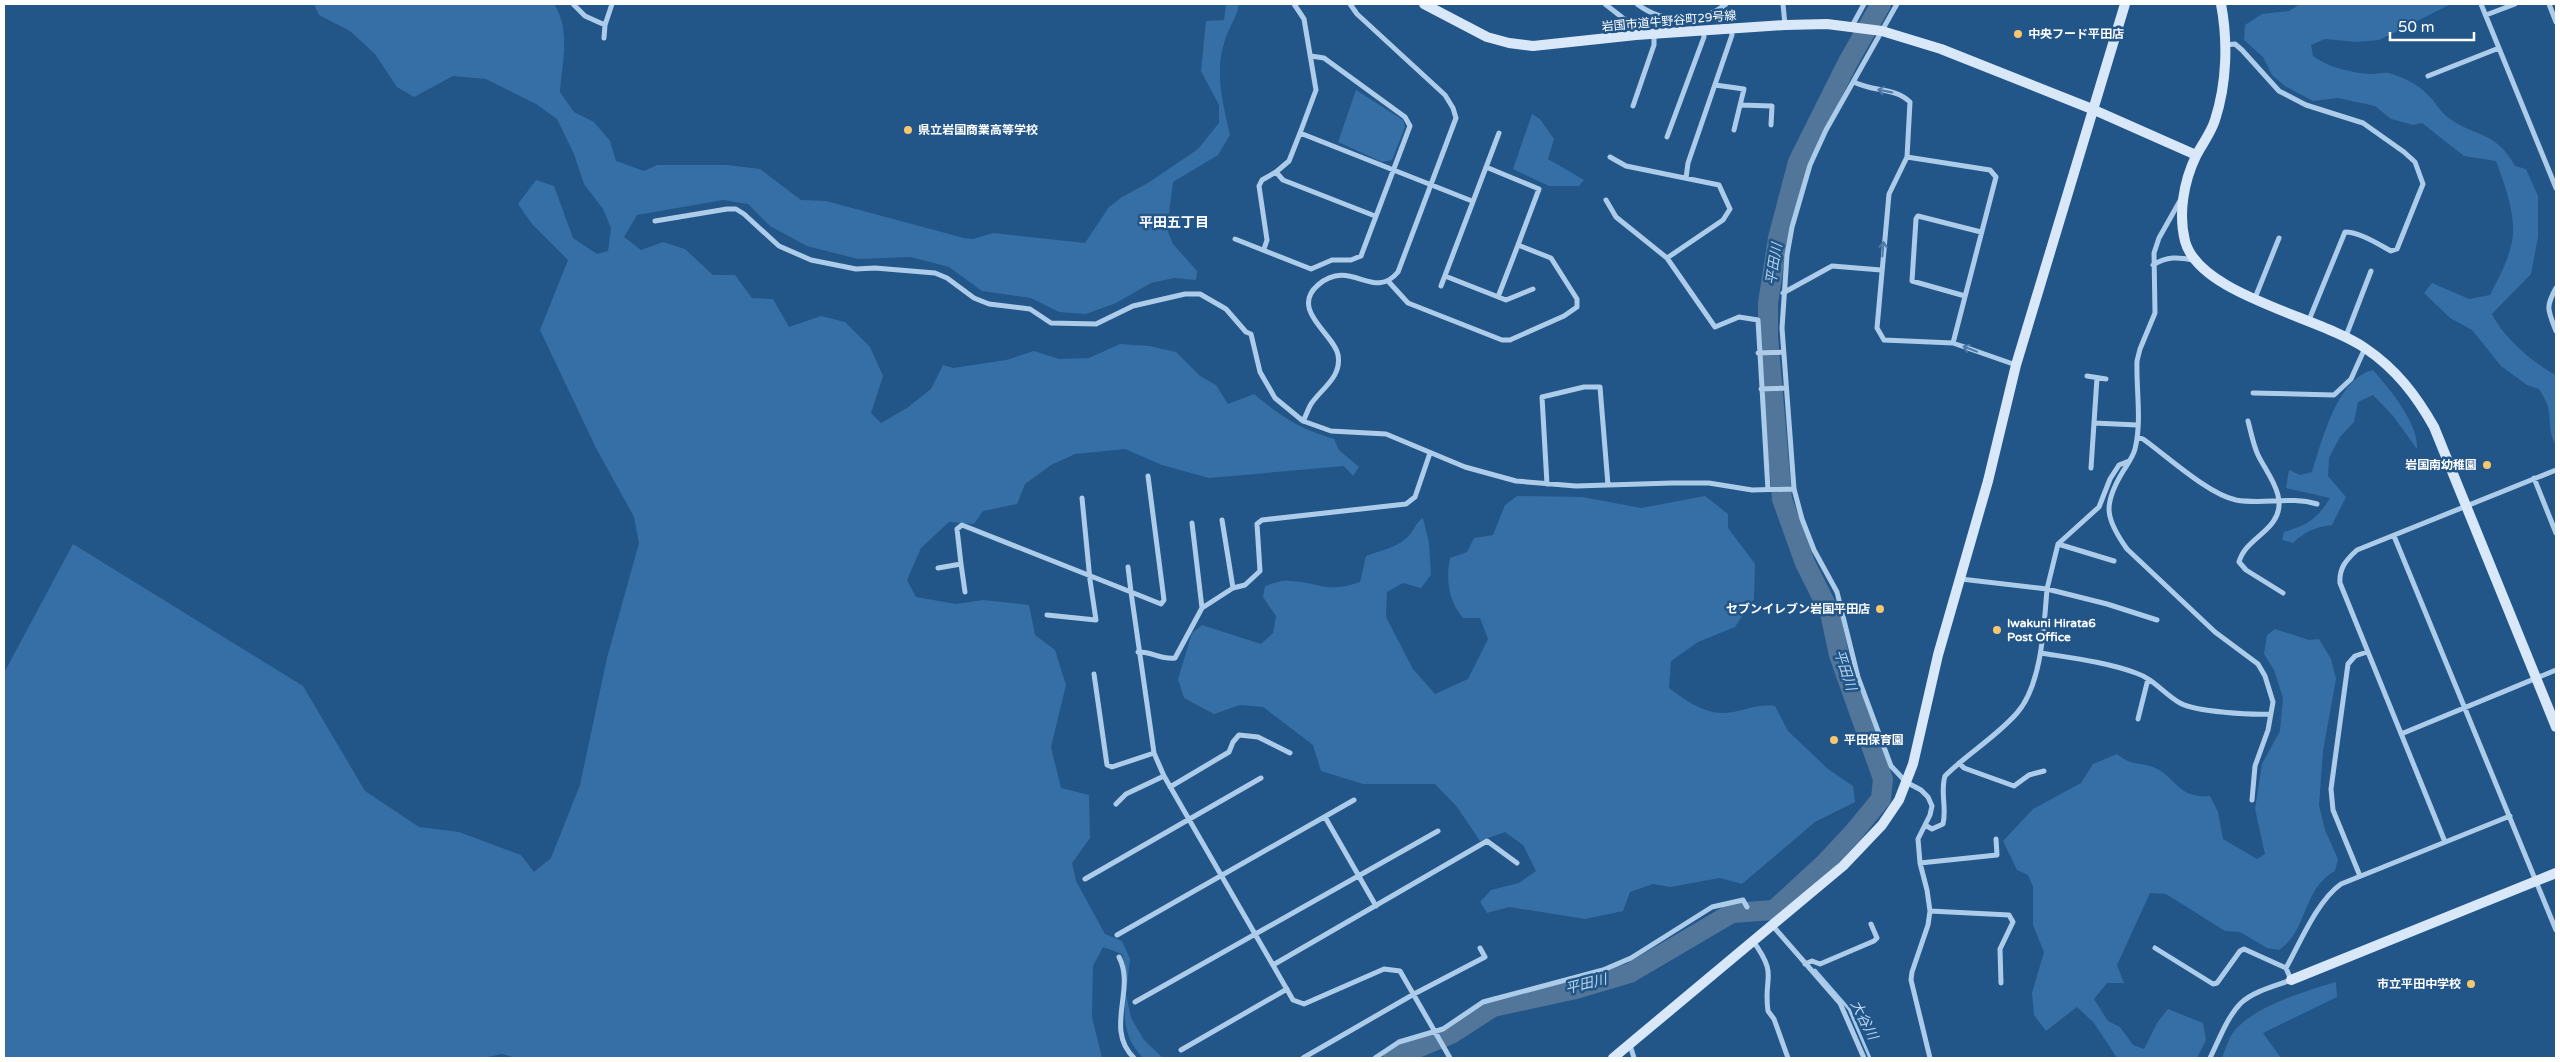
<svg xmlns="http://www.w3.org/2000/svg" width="2560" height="1062" viewBox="0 0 2560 1062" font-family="'Varela Round','Noto Sans JP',sans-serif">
	<rect width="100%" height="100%" fill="#258"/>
	<path fill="#366fa5" d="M314,4H554C571,30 562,63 560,92L574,112L594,122L610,141L616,161L644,171L657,165H727L760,169L801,200L826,201L964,238L973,239L993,233L1085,243L1109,207L1122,197L1148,183L1198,149L1219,123V105L1201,71L1206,21L1224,20L1226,4H1239C1237,17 1229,27 1225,40C1214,71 1223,104 1230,135L1218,155L1173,182L1167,229L1173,244L1197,271L1196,280L1174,278L1151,283L1116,303L1086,314L1059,312L1031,298L982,291L949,267L911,257L858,259L807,246L770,226L748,204L723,200L637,215L624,237L641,250L663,242L685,249L713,275H735L752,298L773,299L789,327L821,316L845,322L870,347L883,376L871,413L881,423L907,408L931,389L943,365L953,368L1006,360L1034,351L1059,359L1089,358L1120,344L1149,346L1176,352L1200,376L1216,385L1228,404L1254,394C1281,417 1301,429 1334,439L1339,450L1359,467L1353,476L1344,466L1209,478L1162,465L1125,449L1075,454L1051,465L1025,484L1017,504L983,511L974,524L949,522L921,548L907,580L916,597L956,604L983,600L1029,605L1035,635L1055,650L1066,685L1051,747L1061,788L1089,795L1090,838L1072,863L1076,881L1105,934L1122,941L1130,959L1126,994L1131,1018L1144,1040L1163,1058H1143C1109,1022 1136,991 1122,954L1103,947L1093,966L1092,1017L1102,1058H516L502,1054L483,1058H4V673L73,544L303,686L365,791L419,827L459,832L521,855L534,872L551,858L580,785L607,658L639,543L634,517L596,448L540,330L568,260L532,224L518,204L536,180L554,186L573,238L597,254L608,251L611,228L603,209L584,184L574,154L557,119L536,104L486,79L453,76L414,97L397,87L375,54L350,31L319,15Z
		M2300,4H2451L2379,40L2357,42L2325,39L2311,45L2313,56C2330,68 2348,72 2370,74C2377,74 2385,71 2392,74C2405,78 2419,85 2428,95C2435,101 2439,110 2446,116C2474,138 2495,129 2515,166L2526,169L2538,196V237L2531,274L2492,314C2503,337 2534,364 2556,375V445C2547,432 2552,417 2547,404C2545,399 2542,393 2539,389L2527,385L2501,366L2472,330L2450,318L2424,293L2432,283L2469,299L2490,295C2499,277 2512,254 2513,233C2514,209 2504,183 2496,161L2464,156L2422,123L2413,125L2391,119L2375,106L2338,98L2313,101L2285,86L2272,75L2263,57L2244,40L2245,25L2262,14L2289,11Z
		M1356,90L1403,120L1405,127L1392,160L1382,162L1338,142Z
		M1532,114L1540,119L1554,139L1548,159L1584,180L1579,186H1549L1513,169Z
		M2373,370C2389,388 2419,424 2417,449L2393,416L2373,395L2358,402L2354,422L2340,437L2329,458L2328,476L2346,497L2332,525C2315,527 2306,531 2293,543L2282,540L2284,532C2308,525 2317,519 2330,498L2286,488L2289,470L2300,475L2312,472C2322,441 2337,378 2373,370Z
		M1517,496L1582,497L1641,508L1705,496L1728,514V528L1755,564L1754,599L1735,627L1698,642L1671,661L1669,688C1688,702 1708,717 1733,712C1750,709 1756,704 1775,706L1788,731L1828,769L1853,786L1855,802L1815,822L1742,884L1720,878L1670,887L1653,884L1630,892L1623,911L1585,919L1509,907L1487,913L1480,902L1491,890L1519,883L1536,871L1523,845L1505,832L1480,841L1457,807L1435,784H1363L1321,771L1313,745L1263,707L1240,705L1214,714L1184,698L1178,679L1192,633L1202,625L1261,644L1273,633L1276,616L1263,597L1265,586C1272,584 1281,580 1289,581C1321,582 1324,594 1360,582L1366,556C1382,550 1401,547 1411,533C1416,527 1416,522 1423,518L1429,543L1431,575L1421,588L1403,583L1387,592L1386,617L1413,669L1435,694L1468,679L1488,639L1480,618H1463C1448,601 1446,579 1450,558L1467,552L1474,538L1493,535L1505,505Z
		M2275,629L2309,640L2319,639L2331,659L2336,679L2323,751L2319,805L2325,830L2338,859L2335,871C2302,889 2308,931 2279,950L2267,948L2240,932L2225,931L2166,894L2150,893L2117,965L2124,983H2107L2094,999L2108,1021L2120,1027L2133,1045L2144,1049L2157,1023L2168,1009L2203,1023L2206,1040L2197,1058H2117L2094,1023L2077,1007L2046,1031L2034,1015L2032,993L2044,952L2033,925V887L2028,875L2017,870L2003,841L2033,809L2081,783L2093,764L2117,754C2133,767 2137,761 2153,767C2176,776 2177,799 2210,796L2218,812L2223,839L2257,859L2265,854L2255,809L2262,764L2280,731L2283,698L2274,670L2264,654L2267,635Z
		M2336,982L2337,997L2263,1033L2281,1058H2222C2225,1050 2229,1037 2235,1030C2256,1006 2305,991 2336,982Z"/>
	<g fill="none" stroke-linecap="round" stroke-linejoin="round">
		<path stroke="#a1c8eb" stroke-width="3" d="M1815,970L1849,1009L1870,1058"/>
		<path stroke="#52759a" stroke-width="20" d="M1393,1058L1451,1034L1493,1007L1576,989L1630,973L1732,913L1774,910L1825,863L1853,833L1881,799L1883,779L1839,655L1830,613L1805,563L1782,499L1768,337V303L1778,238L1798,162L1848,62L1881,4"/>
		<path stroke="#adccea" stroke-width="5" d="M573,4L585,16L605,25
			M1294,4L1304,19L1316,90L1300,133L1472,201
			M1605,4L1628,22L1635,34
			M1637,4C1662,23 1701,25 1726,4
			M1783,4L1785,25
			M1897,4L1826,130L1810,165L1792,227L1787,255L1782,328L1794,489L1802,519L1814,550L1837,592L1858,677L1891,766L1906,782L1921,790L1928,797L1932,806L1930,815L1918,839L1920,863L1927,890L1930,911L1928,925L1912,972L1911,980L1930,1058
			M2481,4L2556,188
			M2549,4L2556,22
			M2486,15L2515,4
			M1852,26L1864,4
			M604,38L605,25L612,4
			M2226,45L2235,44L2242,50L2279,91L2306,105L2363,123L2404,152L2415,162L2423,184L2397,249L2391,251C2378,244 2360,232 2345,232L2309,320
			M2428,76L2499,48
			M1854,82C1873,92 1894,87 1910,102L1907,157L1889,194L1877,328L1884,340L1953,343L2016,365
			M1715,85L1744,89L1734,130
			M1740,105L1772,106L1771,125
			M1633,106L1654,45V34
			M1667,137L1704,37L1703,31
			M1610,157L1626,166L1719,185L1730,209L1723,220L1667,258
			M1907,157L1990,170L1996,177L1953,343
			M1486,167L1539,189L1518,245
			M1276,172L1289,161L1300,133
			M1686,178L1688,163L1732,35L1731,29
			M2181,199L2159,238L2154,253L2155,313L2140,349L2137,361C2136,389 2142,421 2135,449C2133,457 2127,465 2122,473C2103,505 2105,518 2127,549L2215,632L2258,664L2265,676L2273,702L2268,730L2255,766L2252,800
			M1606,200L1616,217L1667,258L1715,327L1739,317L1758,320L1768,490
			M655,221L727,209H736L744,214L779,246L811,260L856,269L875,268L935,273L947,278L974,298L989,304L1030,309L1051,323L1096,324L1133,306L1185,294H1200L1226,309L1246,332L1251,334L1260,372L1275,398L1303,421L1331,431L1386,434L1465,467L1516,481L1576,486L1672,483H1709L1752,490L1794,489
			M1235,239L1311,269L1332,260H1351L1361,256L1410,126L1405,117L1324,58L1311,56
			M1264,249L1267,240L1259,186L1262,180L1276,172L1283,180L1375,216
			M2153,265C2167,256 2178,257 2194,260
			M1445,276L1506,300L1533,289
			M1388,281L1408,303L1502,340H1510L1564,316L1577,307V299L1551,258L1518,245L1498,297
			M1441,286L1499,133
			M2556,288C2545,308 2548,310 2556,331
			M1783,293L1832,266L1881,270
			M1965,296L1912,281L1916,219L1918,216L1981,232
			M2255,298L2279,238
			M2346,336L2371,271
			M1758,353L1784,352
			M2087,376L2106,379
			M1761,389L1786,388
			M2253,393L2334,395L2351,379L2365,348
			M1303,421C1306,416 1308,409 1311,404C1322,388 1342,377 1338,355C1335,335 1289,310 1318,285C1351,257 1373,302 1398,272L1456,118L1453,108L1445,95L1357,14L1350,4
			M2248,421C2251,432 2253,444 2258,455C2267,474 2290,499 2273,522C2263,536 2244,544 2239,562L2246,570L2283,593
			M2094,423L2137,425
			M2137,437L2143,439C2167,456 2208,494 2236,500C2263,505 2290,496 2317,504
			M2091,468L2097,378
			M2534,478L2556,533
			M1547,484L1542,397L1584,387H1600L1608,485
			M1192,523L1202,608
			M2394,536L2556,930
			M2058,544L2114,561
			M961,564L957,529L962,525L1131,592L1154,753L1164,776L1293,1000L1304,1004L1384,969L1400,971L1450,1058
			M1128,567L1131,592L1161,604L1164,600L1148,476
			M938,568L961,564L965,592
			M1961,579L2047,589L2058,544L2099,507L2110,479L2119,465L2129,461
			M1233,588L1245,585L1260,571L1257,524L1262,520L1406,504L1415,497L1430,453
			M1047,615L1096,620L1090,580L1082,498
			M1138,652C1151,651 1161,660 1175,658L1202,608L1233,588L1222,520
			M2041,653C2072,658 2106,662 2136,673C2154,679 2164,694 2180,703C2196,712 2252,715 2271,714
			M1094,674L1107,765L1112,767L1154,753
			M2138,719L2148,679
			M2401,734L2556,670
			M1959,763L1964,768L2014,786L2029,775L2044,771
			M1170,787L1229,752L1233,742L1239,735L1258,737L1290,753
			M1116,804L1126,794L1164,776
			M1325,817L1376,906
			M1925,825L1932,829L1943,824C1947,808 1940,792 1945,776C1967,754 1996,737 2017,713C2042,685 2044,625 2047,589L2107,604L2157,620
			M2445,842L2340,583C2339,568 2346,560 2357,550L2556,470
			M1920,863L1997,855L1996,839
			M2360,876L2333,810L2331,789L2348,664L2355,656L2367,652
			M1085,879L1261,778
			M1930,911L2009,915L2013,922L2000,949L2001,983
			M1772,925L1840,1003L1864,1058
			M1117,935L1354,800
			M1753,941C1779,977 1763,975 1768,1011L1774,1019L1788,1058
			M2155,948L2213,984L2217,983L2240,951L2244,949L2286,968L2291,980C2275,986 2254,991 2241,1003C2227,1017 2219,1040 2210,1058
			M1119,957C1136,989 1104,1029 1134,1058
			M1805,964L1812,961L1820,964L1874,941L1877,938L1871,924
			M1273,965L1487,841L1517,863
			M2286,968C2300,943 2317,901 2341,884L2510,816
			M1135,1002L1438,831
			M1630,1045L1634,1058
			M1181,1050L1287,989
			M1303,1058L1414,994L1485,957L1480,948
			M1375,1058L1399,1042L1443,1029L1483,1002L1603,970L1631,958L1712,907L1743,900L1747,907"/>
		<path stroke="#d8e8f8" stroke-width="10" d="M1424,4L1487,37L1509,43L1533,46L1636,35L1785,25L1827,24L1882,31L1941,49L2092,109L2196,155
			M2221,4C2228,41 2227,83 2215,120C2211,133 2202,144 2196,156C2184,181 2178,213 2185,241C2199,295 2320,317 2365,348C2396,369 2416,395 2434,427L2556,727
			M2291,980L2556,873
			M1613,1058L1843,866L1882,825L1899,800L1913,764L1938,655L1988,481L2016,365L2125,4"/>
	</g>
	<defs><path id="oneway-shaft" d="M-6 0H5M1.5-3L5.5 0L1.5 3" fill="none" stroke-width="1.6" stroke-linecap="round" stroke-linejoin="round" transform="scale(1.25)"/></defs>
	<g stroke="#4c79a5">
		<use href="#oneway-shaft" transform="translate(1885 91) rotate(-169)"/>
		<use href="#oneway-shaft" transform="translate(1883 249) rotate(-85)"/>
		<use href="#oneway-shaft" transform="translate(1970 349) rotate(-159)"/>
	</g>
	<g fill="#f6c76f" stroke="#258" stroke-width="2">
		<circle cx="2018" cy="34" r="5"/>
		<circle cx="908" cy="130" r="5"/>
		<circle cx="2487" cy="465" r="5"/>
		<circle cx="1880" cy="609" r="5"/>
		<circle cx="1997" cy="630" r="5"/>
		<circle cx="1834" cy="740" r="5"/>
		<circle cx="2471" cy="984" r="5"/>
	</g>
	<g text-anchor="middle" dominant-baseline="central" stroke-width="5" stroke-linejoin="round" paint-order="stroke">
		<g font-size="12" fill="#fff" stroke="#258">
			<text transform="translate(1669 21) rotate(-5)">岩国市道牛野谷町29号線</text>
		</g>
		<g font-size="12" font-weight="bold" fill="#fff" stroke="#258" text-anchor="start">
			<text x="2028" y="34">中央フード平田店</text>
			<text x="918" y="130">県立岩国商業高等学校</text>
			<text x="2477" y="465" text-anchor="end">岩国南幼稚園</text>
			<text x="1870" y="609" text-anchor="end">セブンイレブン岩国平田店</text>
			<text x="2007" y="623">Iwakuni Hirata6<tspan x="2007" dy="14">Post Office</tspan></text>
			<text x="1844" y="740">平田保育園</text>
			<text x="2461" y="984" text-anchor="end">市立平田中学校</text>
		</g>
		<g font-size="14" font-weight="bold" fill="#fff" stroke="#258">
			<text x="1174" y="222">平田五丁目</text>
		</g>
		<g font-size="14" font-style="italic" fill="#b9d6f1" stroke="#258">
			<text transform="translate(1774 264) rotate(-81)">平田川</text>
			<text transform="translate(1845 670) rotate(72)">平田川</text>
			<text transform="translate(1586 984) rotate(-14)">平田川</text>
			<text transform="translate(1864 1020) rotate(63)">大谷川</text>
		</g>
	</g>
	<rect width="2560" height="1062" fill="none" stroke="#ffffff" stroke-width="10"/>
	<path d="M2390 32v8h84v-8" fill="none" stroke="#ffffff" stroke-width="2.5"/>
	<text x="2398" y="32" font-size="15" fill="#ffffff" stroke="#225588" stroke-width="4" paint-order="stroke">50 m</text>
</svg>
